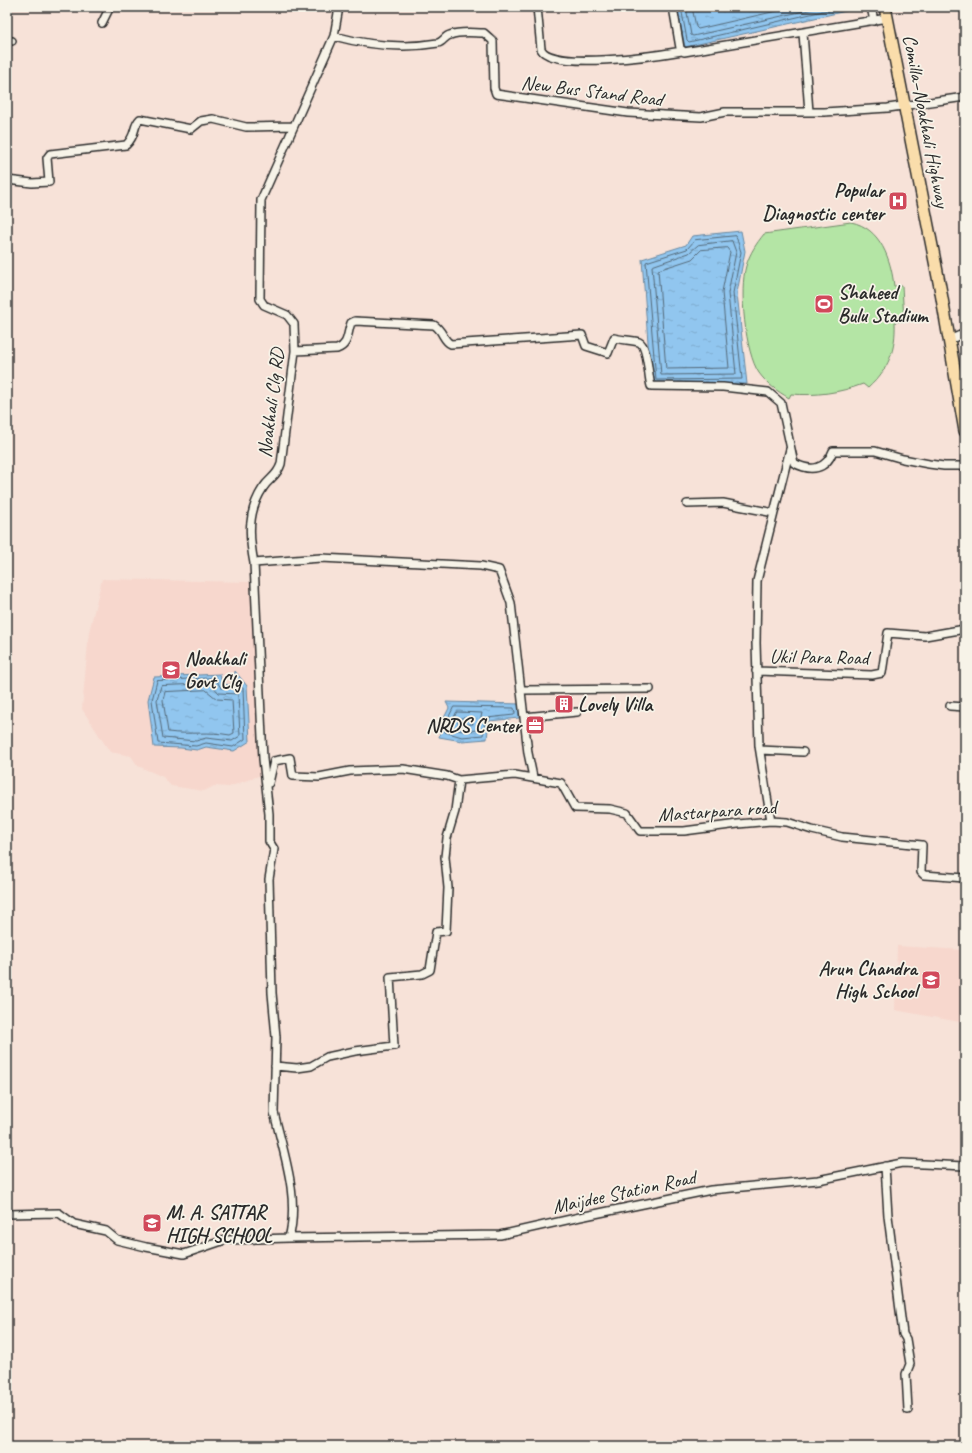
<svg xmlns="http://www.w3.org/2000/svg" width="972" height="1453" viewBox="0 0 972 1453" font-family="Caveat,sans-serif">
	<defs>
		<pattern id="water-ripples" width="26" height="14" patternUnits="userSpaceOnUse"><rect width="26" height="14" fill="#91c6ef"/><path d="M2 4q2-2 4 0t4 0M15 11q2-2 4 0t4 0" fill="none" stroke="#7daacd"/></pattern>
	</defs>
	<rect width="100%" height="100%" fill="#f7e2d8"/>
	<filter id="ink" filterUnits="userSpaceOnUse"><feTurbulence type="fractalNoise" baseFrequency=".025" numOctaves="2"/><feDisplacementMap in="SourceGraphic" scale="8" xChannelSelector="R" yChannelSelector="G"/><feConvolveMatrix kernelMatrix="1 2 1 2 8 2 1 2 1" color-interpolation-filters="sRGB"/></filter>
	<g filter="url(#ink)">
		<path fill="#f7d7cd" d="M102,579L250,582L264,774L229,787L214,786L204,791L171,786L163,777L138,766L131,756L110,752L82,709L89,632Z
			M897,946L965,950V1023L895,1010Z"/>
		<path fill="#b4e5a5" stroke="#708868" d="M851,222C881,228 891,260 894,286H902L904,321L895,322C896,350 889,369 868,388L863,384C839,393 816,396 791,394L789,398C777,391 767,384 759,373C745,353 739,289 746,266C750,253 756,244 764,234Z"/>
		<path fill="url(#water-ripples)" stroke="#6888a1" d="M677,7H845L846,11L685,47Z
			M741,231L745,251L737,293L747,384H651L642,259L686,245L692,236Z
			M235,671L247,686L250,741L234,751L206,747L197,750L181,748L154,747L148,700L154,677L220,674L222,685L234,684Z
			M446,702L520,704L519,718L489,721L487,739L462,741L439,737L443,720L449,708Z"/>
		<g fill="none" stroke-linecap="round" stroke-linejoin="round">
			<path stroke="#546979" stroke-width="1" d="M681,7L687,40L689,42L841,7
				M686,7L691,35L693,36L822,7
				M692,7L696,27L698,29L794,7
				M736,236L741,252L733,293L742,379L656,380L646,262L687,249L695,240Z
				M732,241L736,252L728,293L736,374L661,375L652,266L689,253L698,245Z
				M727,248L730,252L722,292L729,368L666,369L658,270L692,259L701,250Z
				M215,678L221,688H235L239,685L243,688L245,739L233,747L206,743L196,746L158,743L152,700L157,681Z
				M211,684L219,693L238,694L240,736L232,741L206,738L196,741L163,738L157,700L161,686Z
				M206,690L217,699L232,700L234,733L230,735C209,731 189,735 168,732L163,700L165,692Z
				M454,707L514,708L515,713L514,715L487,718L485,721L483,735L462,737L445,732L447,721Z
				M457,712L482,713L478,730L463,731L452,729V722Z
				M461,718H472L473,724L459,725L458,722Z"/>
			<g stroke="#2b2b2b" stroke-width="10">
				<path id="minor" d="M339,7L334,36L261,200L260,299L264,305L287,315L294,324L295,351L281,464C277,477 269,478 263,488C247,512 249,537 254,563L321,558L481,566L499,570L511,603L528,753L533,777
					M537,7L541,49C552,71 659,55 682,51
					M673,7L680,48L684,52L887,18
					M871,7L874,21
					M102,23L110,7
					M803,33L809,112
					M334,36C367,45 403,49 438,43C443,42 445,36 450,35C460,31 473,33 484,33L493,41L494,88L496,94L628,113L701,117L725,112H824L888,108L965,97
					M7,41H12
					M7,180L32,183L49,182L47,158L50,154L126,145C137,135 132,127 140,119L191,129L201,121L213,119L246,127L293,126
					M949,340L965,333
					M295,351L337,349C349,345 347,333 351,323L355,321L434,325C443,330 443,341 451,344L582,335L586,346L608,353L614,338C622,340 631,340 639,342C648,346 648,376 651,386L723,387L768,392L781,403L794,463C811,472 826,470 833,451H875L903,459L929,464L944,466H965
					M687,504L723,503L774,513
					M756,671L872,675L882,673L888,633L925,636L965,629
					M521,690L650,689
					M950,706L965,707
					M524,717L577,712
					M760,750L803,752
					M269,783L274,761L290,758L293,776L319,777L350,771L403,769L447,776L459,780L515,775L561,783L575,808L610,809L627,813L640,831H684L738,824L771,821L787,822L812,830L842,837L922,845L921,872L924,875L965,878
					M771,821L759,746L756,643L757,581L790,449
					M275,1066L297,1068L311,1066L327,1057L355,1051L394,1046L390,977L422,974L430,970L436,932L446,931L448,888L445,857L447,838L455,811L459,780
					M885,1166L888,1216L903,1334L906,1339L910,1364L906,1374L908,1410
					M7,1214L59,1213L74,1224L106,1231L117,1240L146,1247L184,1254L225,1240L289,1238C300,1197 283,1152 274,1112L276,1037L272,993L269,879L274,849L269,841V814L263,759L254,563
					M289,1238L500,1235L580,1217L711,1190L818,1180L902,1163L965,1166"/>
			</g>
			<g stroke="#2b2b2b" stroke-width="14">
				<path id="trunk" d="M885,7L940,287L965,431"/>
			</g>
			<use href="#minor" stroke="#f7f3e8" stroke-width="7"/>
			<use href="#trunk" stroke="#faddab" stroke-width="11"/>
		</g>
	</g>
	<defs>
		<g id="hospital-square" transform="scale(1)"><rect x="-9" y="-9" width="18" height="18" rx="4" fill="#d1495b" stroke="#f7f3e8"/><path d="M-5-5h3v3.5h4V-5h3V5h-3V1.5h-4V5h-3Z" fill="#fff"/></g>
		<g id="stadium-square" transform="scale(1)"><rect x="-9" y="-9" width="18" height="18" rx="4" fill="#d1495b" stroke="#f7f3e8"/><path d="M0-5a6.5 5 0 1 0 0 10a6.5 5 0 1 0 0-10ZM-3.5-1.8h7v3.6h-7Z" fill="#fff"/></g>
		<g id="university-square" transform="scale(1)"><rect x="-9" y="-9" width="18" height="18" rx="4" fill="#d1495b" stroke="#f7f3e8"/><path d="M0-5L7-2L0 1L-7-2ZM-4 1L0 2.5L4 1V4Q0 6-4 4Z" fill="#fff"/></g>
		<g id="building-square" transform="scale(1)"><rect x="-9" y="-9" width="18" height="18" rx="4" fill="#d1495b" stroke="#f7f3e8"/><path d="M-4-6H4V6H1V3H-1V6H-4ZM-2.5-4.3h1.7v1.8h-1.7ZM.8-4.3h1.7v1.8H.8ZM-2.5-1h1.7V.8h-1.7ZM.8-1h1.7V.8H.8Z" fill="#fff"/></g>
		<g id="office-square" transform="scale(1)"><rect x="-9" y="-9" width="18" height="18" rx="4" fill="#d1495b" stroke="#f7f3e8"/><path d="M-6-3h4V-5.5h4V-3h4V5H-6ZM-1-4.5V-3h2v-1.5ZM-6 0V1H6V0Z" fill="#fff"/></g>
		<g id="school-square" transform="scale(1)"><rect x="-9" y="-9" width="18" height="18" rx="4" fill="#d1495b" stroke="#f7f3e8"/><path d="M0-5L7-2L0 1L-7-2ZM-4 1L0 2.5L4 1V4Q0 6-4 4Z" fill="#fff"/></g>
	</defs>
	<g fill-rule="evenodd">
		<use href="#hospital-square" x="898" y="201"/>
		<use href="#stadium-square" x="824" y="304"/>
		<use href="#university-square" x="171" y="670"/>
		<use href="#building-square" x="564" y="704"/>
		<use href="#office-square" x="535" y="725"/>
		<use href="#school-square" x="931" y="980"/>
		<use href="#school-square" x="152" y="1223"/>
	</g>
	<g text-anchor="middle" dominant-baseline="central" stroke-width="3.5" stroke-linejoin="round" paint-order="stroke">
		<g font-size="20" fill="#2b2b2b" stroke="#f7f3e8">
			<text transform="translate(592 91) rotate(7)">New Bus Stand Road</text>
			<text transform="translate(926 121) rotate(79)">Comilla–Noakhali Highway</text>
			<text transform="translate(271 403) rotate(-83)">Noakhali Clg RD</text>
			<text transform="translate(819 657) rotate(1)">Ukil Para Road</text>
			<text transform="translate(717 811) rotate(-4)">Mastarpara road</text>
			<text transform="translate(624 1192) rotate(-12)">Maijdee Station Road</text>
		</g>
		<g font-size="20" font-weight="bold" fill="#2b2b2b" stroke="#f7f3e8" text-anchor="start">
			<text x="884" y="190" text-anchor="end">Popular<tspan x="884" dy="23">Diagnostic center</tspan></text>
			<text x="838" y="292">Shaheed<tspan x="838" dy="23">Bulu Stadium</tspan></text>
			<text x="185" y="658">Noakhali<tspan x="185" dy="23">Govt Clg</tspan></text>
			<text x="578" y="704">Lovely Villa</text>
			<text x="521" y="725" text-anchor="end">NRDS Center</text>
			<text x="917" y="968" text-anchor="end">Arun Chandra<tspan x="917" dy="23">High School</tspan></text>
			<text x="166" y="1212">M. A. SATTAR<tspan x="166" dy="23">HIGH SCHOOL</tspan></text>
		</g>
	</g>
	<rect width="972" height="1453" fill="none" stroke="#f7f3e8" stroke-width="24"/>
	<rect x="12" y="12" width="948" height="1429" fill="none" stroke="#2b2b2b" stroke-width="1.5" filter="url(#ink)"/>
</svg>
